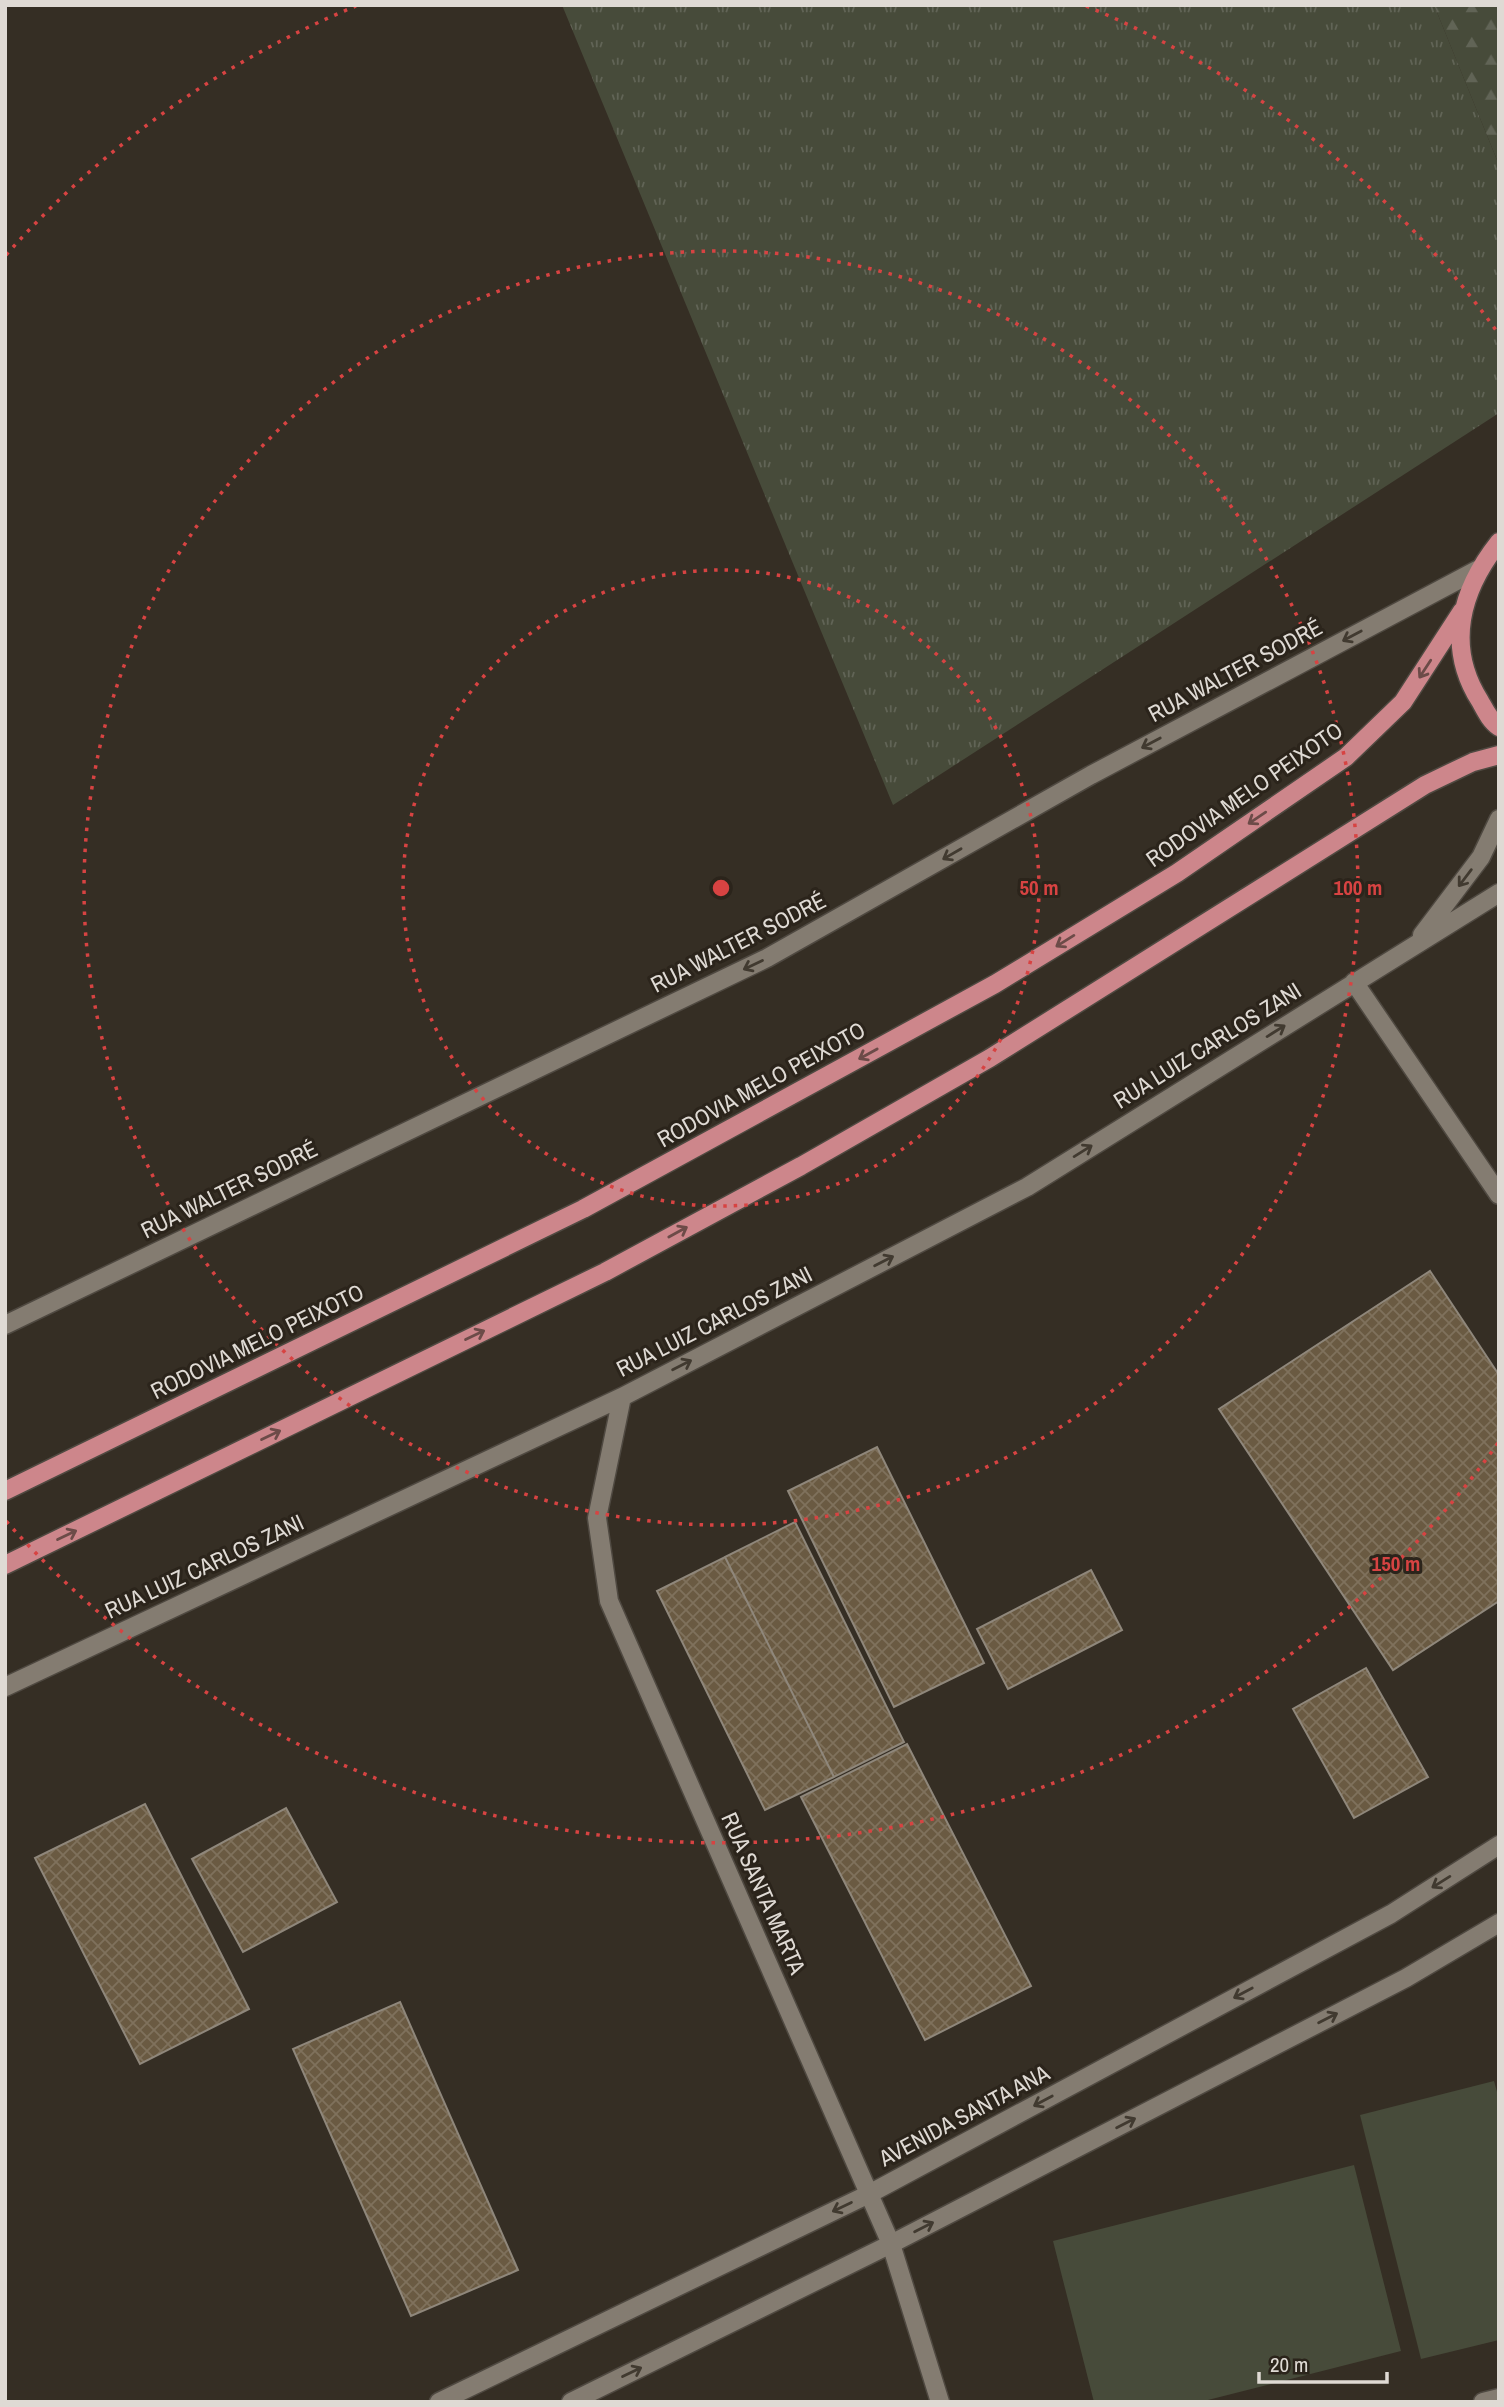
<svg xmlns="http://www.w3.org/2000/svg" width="1504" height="2407" viewBox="0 0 1504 2407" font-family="'Archivo Narrow',sans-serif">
	<defs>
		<pattern id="grass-tufts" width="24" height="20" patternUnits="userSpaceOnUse" patternTransform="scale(1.75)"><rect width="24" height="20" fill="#474b3a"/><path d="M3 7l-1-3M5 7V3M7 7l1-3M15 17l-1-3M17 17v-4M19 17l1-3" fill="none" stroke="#616456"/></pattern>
		<pattern id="forest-firs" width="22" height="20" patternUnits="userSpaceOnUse" patternTransform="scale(1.75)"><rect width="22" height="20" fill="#474b3a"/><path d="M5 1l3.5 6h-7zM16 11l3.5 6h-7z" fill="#616456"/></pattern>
		<pattern id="building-cross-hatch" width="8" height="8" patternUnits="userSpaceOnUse" patternTransform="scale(1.75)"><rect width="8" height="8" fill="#6a5a42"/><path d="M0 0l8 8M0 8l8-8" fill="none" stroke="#7f715c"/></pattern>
	</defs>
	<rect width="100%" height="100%" fill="#352e24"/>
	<path fill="url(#grass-tufts)" d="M562,5H1434L1499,165V413L893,805Z"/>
	<path fill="url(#forest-firs)" d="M1434,5H1499V165Z"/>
	<path fill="#474b3a" d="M1494,2081L1499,2099V2340L1421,2359L1360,2115Z
		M1354,2165L1401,2351L1200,2402H1094L1053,2241Z"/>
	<path fill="url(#building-cross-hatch)" stroke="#8f877b" stroke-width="2" d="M1430,1271L1499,1375V1601L1393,1670L1219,1409Z
		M877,1447L984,1663L894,1707L788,1491Z
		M795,1522L904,1742L834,1777L725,1557Z
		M725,1557L834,1777L765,1810L657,1591Z
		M1091,1570L1122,1630L1008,1689L977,1629Z
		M1366,1668L1428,1777L1354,1818L1293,1709Z
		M907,1744L1031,1986L925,2040L801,1797Z
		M145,1804L249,2009L140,2064L35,1858Z
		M286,1808L337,1902L243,1952L192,1859Z
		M400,2002L518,2270L411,2316L293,2049Z"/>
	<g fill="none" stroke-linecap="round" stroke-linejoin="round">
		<g stroke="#4f4941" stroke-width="21">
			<path id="street" d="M1422,935L1481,857L1499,819
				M1354,982L1499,1195
				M5,1325L767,958L1091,775L1477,570
				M622,1397L597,1518L609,1601L891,2244L940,2402
				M5,1687L622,1397L1027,1187L1499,893
				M439,2402L869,2194L1391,1914L1499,1845
				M571,2402L891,2244L1406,1978L1499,1923
				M1483,2402L1499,2398"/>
		</g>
		<g stroke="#4f4941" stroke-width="21">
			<path id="primary" d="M1499,542C1461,590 1445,646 1480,701C1485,710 1490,721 1499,727
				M5,1491L583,1209L995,984L1177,873L1346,757L1403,702L1462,611
				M5,1565L605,1272L801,1166L990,1058L1425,785L1473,762L1499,755"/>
		</g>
		<use href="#street" stroke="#847c71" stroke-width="18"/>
		<use href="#primary" stroke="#cd868b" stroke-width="18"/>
	</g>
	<defs><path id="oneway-shaft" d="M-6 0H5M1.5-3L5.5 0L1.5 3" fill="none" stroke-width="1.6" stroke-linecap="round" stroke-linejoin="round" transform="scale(1.75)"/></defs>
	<g stroke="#413a30">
		<use href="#oneway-shaft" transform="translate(1352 636) rotate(152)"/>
		<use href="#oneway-shaft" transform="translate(1151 743) rotate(152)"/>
		<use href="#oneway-shaft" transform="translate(952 854) rotate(150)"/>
		<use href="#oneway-shaft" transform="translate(1465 878) rotate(127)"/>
		<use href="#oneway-shaft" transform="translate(753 965) rotate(154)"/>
		<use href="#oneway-shaft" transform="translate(1276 1031) rotate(-32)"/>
		<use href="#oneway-shaft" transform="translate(1083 1151) rotate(-32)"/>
		<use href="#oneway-shaft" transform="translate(884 1261) rotate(-27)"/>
		<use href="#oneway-shaft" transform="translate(682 1365) rotate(-27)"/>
		<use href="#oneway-shaft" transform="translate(1441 1882) rotate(148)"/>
		<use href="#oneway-shaft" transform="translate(1243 1993) rotate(152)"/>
		<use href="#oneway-shaft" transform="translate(1328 2018) rotate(-27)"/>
		<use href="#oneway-shaft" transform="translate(1043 2101) rotate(152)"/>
		<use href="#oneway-shaft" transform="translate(1126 2123) rotate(-27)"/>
		<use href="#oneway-shaft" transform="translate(842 2207) rotate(154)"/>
		<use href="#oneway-shaft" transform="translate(924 2227) rotate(-27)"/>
		<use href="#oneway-shaft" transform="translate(632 2372) rotate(-26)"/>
	</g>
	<g stroke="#6c4b48">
		<use href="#oneway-shaft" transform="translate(1425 669) rotate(123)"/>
		<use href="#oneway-shaft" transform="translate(1257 818) rotate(146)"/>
		<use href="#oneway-shaft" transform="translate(1065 941) rotate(148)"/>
		<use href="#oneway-shaft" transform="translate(868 1054) rotate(151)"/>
		<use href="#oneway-shaft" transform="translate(678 1232) rotate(-29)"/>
		<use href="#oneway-shaft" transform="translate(475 1335) rotate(-26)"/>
		<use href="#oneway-shaft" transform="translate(271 1435) rotate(-26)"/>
		<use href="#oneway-shaft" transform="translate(67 1535) rotate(-26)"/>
	</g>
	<g fill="none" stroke="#d74342" stroke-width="3.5" stroke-dasharray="3.5 7">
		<circle cx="721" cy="888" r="318"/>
		<circle cx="721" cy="888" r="637"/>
		<path d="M1498 1443A955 955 0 0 1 6 1521M6 255A955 955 0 0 1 356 6M1086 6A955 955 0 0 1 1498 333"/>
	</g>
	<g text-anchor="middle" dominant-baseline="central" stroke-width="6" stroke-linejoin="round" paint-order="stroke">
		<g font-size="23" fill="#dfdad4" stroke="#2b241b">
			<text transform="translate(1235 670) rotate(-28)">RUA WALTER SODRÉ</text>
			<text transform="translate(1244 794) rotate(-35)">RODOVIA MELO PEIXOTO</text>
			<text transform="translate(738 942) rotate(-27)">RUA WALTER SODRÉ</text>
			<text transform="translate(1207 1045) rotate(-32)">RUA LUIZ CARLOS ZANI</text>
			<text transform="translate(761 1084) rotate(-29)">RODOVIA MELO PEIXOTO</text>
			<text transform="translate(229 1189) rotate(-26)">RUA WALTER SODRÉ</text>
			<text transform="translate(714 1321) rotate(-27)">RUA LUIZ CARLOS ZANI</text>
			<text transform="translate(257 1341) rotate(-26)">RODOVIA MELO PEIXOTO</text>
			<text transform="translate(204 1566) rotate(-25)">RUA LUIZ CARLOS ZANI</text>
			<text transform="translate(764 1893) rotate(66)">RUA SANTA MARTA</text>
			<text transform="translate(964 2115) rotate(-28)">AVENIDA SANTA ANA</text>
		</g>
	</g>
	<circle cx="721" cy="888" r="10" fill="#d74342" stroke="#2b241b" stroke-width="3.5"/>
	<g font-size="21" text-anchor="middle" font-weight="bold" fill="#d74342" stroke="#2b241b" stroke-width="6" stroke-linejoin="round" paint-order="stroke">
		<text x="1039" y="895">50 m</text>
		<text x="1358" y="895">100 m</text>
		<text x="1396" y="1571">150 m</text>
	</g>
	<rect width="1504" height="2407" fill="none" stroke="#dfdad4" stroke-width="14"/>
	<path d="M1259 2372v10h128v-10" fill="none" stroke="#dfdad4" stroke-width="3.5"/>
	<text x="1270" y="2372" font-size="21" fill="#dfdad4" stroke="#2b241b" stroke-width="5" paint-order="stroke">20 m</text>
</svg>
